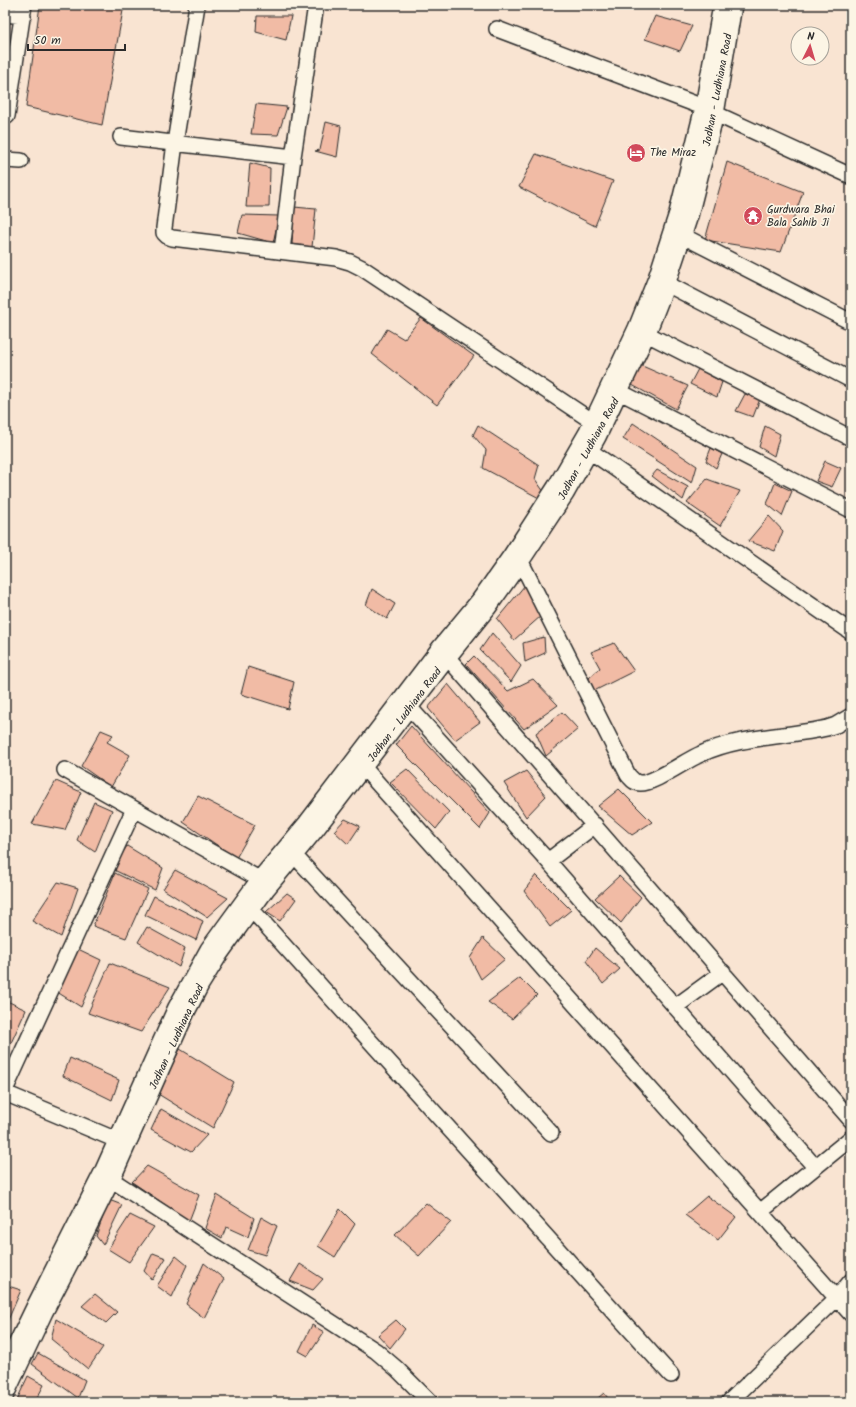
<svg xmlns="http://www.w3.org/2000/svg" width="856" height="1407" viewBox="0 0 856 1407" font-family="Kalam,sans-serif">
	<rect width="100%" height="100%" fill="#f9e4d2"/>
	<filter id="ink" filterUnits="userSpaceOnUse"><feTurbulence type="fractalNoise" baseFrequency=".025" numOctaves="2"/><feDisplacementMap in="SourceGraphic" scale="8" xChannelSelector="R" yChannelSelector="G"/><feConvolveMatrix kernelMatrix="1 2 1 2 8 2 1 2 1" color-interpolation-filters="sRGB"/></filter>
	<g filter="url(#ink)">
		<path fill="#f1bba5" stroke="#2b2b2b" d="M40,5H124L102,125L26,107Z
			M257,16H291L286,40L256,32Z
			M655,16L692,26L680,51L645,39Z
			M256,104L287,107L278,135L251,134Z
			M326,122L341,126L337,157L315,151L320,150Z
			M536,154L613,181L595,226L519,187Z
			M727,162L803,192L781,252L705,240Z
			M250,163L270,168L269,207H246Z
			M294,207L316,209L312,247L292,244Z
			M242,215L279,216L273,243L238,233Z
			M421,318L474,356L437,405L372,354L387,329L404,339Z
			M640,365L688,386L676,409L632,385Z
			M698,369L722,382L717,397L690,384Z
			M745,394L760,399L753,417L736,411Z
			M633,423L697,466L692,483L623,439Z
			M478,425L539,465L535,479L544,492L541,499L483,468L486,450L473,435Z
			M765,426L780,434L774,456L759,447Z
			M711,448L722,454L716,468L706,461Z
			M825,461L841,468L832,487L816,481Z
			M657,470L688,487L683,500L652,476Z
			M707,479L740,491L720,526L687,503Z
			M775,483L792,491L782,516L767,504Z
			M769,516L783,531L775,551L748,541Z
			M525,585L541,616L514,640L497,619Z
			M372,589L395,604L387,619L366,605Z
			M492,633L521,666L511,682L480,650Z
			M544,637L545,653L525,662L523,643Z
			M614,643L634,671L594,691L589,678L600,668L591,652Z
			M474,656L508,691L533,679L558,705L524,729L466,664Z
			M248,667L294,682L288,709L241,694Z
			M448,684L480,722L455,740L428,708Z
			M562,712L578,729L546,756L536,733Z
			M411,726L490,813L480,829L396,745Z
			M101,730L113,735L107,742L130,755L111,787L81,766Z
			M407,769L449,812L436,829L390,782Z
			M526,771L546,796L526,817L504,783Z
			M56,781L81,792L65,830L32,824Z
			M619,789L652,822L632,835L598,806Z
			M198,796L255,825L236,858L183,822Z
			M94,802L112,810L95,852L77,840Z
			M345,819L360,826L348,844L334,831Z
			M127,846L163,868L155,890L112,869Z
			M175,870L228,898L207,917L163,889Z
			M115,873L148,889L126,938L93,926Z
			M536,875L571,910L550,927L524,891Z
			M619,876L641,897L621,923L595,898Z
			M58,882L78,888L61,937L32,921Z
			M287,893L296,899L280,921L266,912Z
			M154,896L203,921L196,940L145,915Z
			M147,927L185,948L179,967L138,942Z
			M483,938L505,959L481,979L470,958Z
			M595,948L620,969L603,984L586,961Z
			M78,949L101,960L81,1007L57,992Z
			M110,963L170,987L141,1032L88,1013Z
			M520,978L537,995L512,1019L488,1002Z
			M5,1000L26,1010L5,1056Z
			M180,1049L234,1082L213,1128L158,1094Z
			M70,1058L119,1080L112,1100L63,1076Z
			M161,1109L207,1135L191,1152L151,1130Z
			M147,1166L199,1195L189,1221L132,1182Z
			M217,1195L254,1218L248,1237L226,1227L222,1238L205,1228Z
			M707,1196L736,1217L718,1240L685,1215Z
			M109,1200L122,1205L103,1245L96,1236Z
			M426,1203L451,1222L419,1256L395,1235Z
			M340,1209L355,1224L335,1257L318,1246Z
			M130,1215L154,1227L129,1262L108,1249Z
			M261,1217L277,1226L265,1255L248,1250Z
			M153,1253L166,1258L152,1280L144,1271Z
			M176,1256L187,1265L172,1297L157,1286Z
			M204,1263L224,1279L204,1318L186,1304Z
			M300,1264L323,1279L313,1290L290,1281Z
			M5,1285L21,1290L5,1327Z
			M95,1294L117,1312L106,1323L82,1306Z
			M56,1319L103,1347L88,1369L51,1339Z
			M396,1320L405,1329L390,1348L378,1335Z
			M312,1325L324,1332L308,1356L299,1351Z
			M38,1353L85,1380L78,1398L32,1364Z
			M28,1376L44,1385L35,1402H16Z
			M604,1393L611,1402H593Z"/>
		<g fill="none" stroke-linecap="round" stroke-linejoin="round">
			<g stroke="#2b2b2b" stroke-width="18">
				<path id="minor" d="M197,5L175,143L164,228V233L167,236L172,238L336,258L350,262L362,268L592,421
					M5,14L23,16
					M497,29L703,107
					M716,114L851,176
					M7,116L24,5
					M121,137L293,157L316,5
					M5,160L21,161
					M683,236L851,322
					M282,251L293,157
					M667,284L851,380
					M647,334L851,438
					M620,392L851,510
					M590,451L851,632
					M521,562L628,775C632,779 634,783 640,783C654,784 686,760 701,754C739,736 786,737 827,728L836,725L851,716
					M448,658L851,1120
					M410,708L548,861L815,1167
					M364,768L851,1314
					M65,770L259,879
					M295,856L551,1133
					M548,861L595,825
					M252,910L671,1375
					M675,1007L723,972
					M5,1090L134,809
					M5,1093L126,1144
					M112,1180L376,1351L397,1369L430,1402
					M760,1212L851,1138
					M5,1367L34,1307L102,1172L176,1007L208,949L259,879L306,823L440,647L479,600L511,555L555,487L587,432L636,328L656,278L677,213L703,107L721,5
					M5,1397L45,1312L80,1245L112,1180L187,1012L201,985L219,956L267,889L316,830L448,658L489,607L521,562L566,494L598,437L648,333L668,282L690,216L716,114L734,5
					M729,1402L837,1298L851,1281"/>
			</g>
			<use href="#minor" stroke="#fcf5e5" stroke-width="15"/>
		</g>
	</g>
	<defs>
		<g id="hotel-disc" transform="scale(1)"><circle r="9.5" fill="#d1495b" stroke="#fcf5e5"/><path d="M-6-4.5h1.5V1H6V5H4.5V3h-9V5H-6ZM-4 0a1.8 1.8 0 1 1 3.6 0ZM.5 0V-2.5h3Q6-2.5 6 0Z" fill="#fff"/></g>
		<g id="temple-disc" transform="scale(1)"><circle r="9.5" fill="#d1495b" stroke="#fcf5e5"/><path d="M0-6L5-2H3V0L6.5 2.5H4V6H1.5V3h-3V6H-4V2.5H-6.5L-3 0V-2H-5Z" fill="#fff"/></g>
	</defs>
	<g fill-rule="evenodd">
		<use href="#hotel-disc" x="636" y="153"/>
		<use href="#temple-disc" x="753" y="216"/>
	</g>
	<g text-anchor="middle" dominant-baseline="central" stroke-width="3.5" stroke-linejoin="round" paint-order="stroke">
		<g font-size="11" fill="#2b2b2b" stroke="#fcf5e5">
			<text transform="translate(718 90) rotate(-79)">Jodhan - Ludhiana Road</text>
			<text transform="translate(589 449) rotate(-61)">Jodhan - Ludhiana Road</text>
			<text transform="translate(405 715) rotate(-53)">Jodhan - Ludhiana Road</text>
			<text transform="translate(177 1037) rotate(-65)">Jodhan - Ludhiana Road</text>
		</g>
		<g font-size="11" fill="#2b2b2b" stroke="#fcf5e5" text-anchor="start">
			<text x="650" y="153">The Miraz</text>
			<text x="767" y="210">Gurdwara Bhai<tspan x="767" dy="13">Bala Sahib Ji</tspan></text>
		</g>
	</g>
	<rect width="856" height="1407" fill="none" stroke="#fcf5e5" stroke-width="20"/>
	<rect x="10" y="10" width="836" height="1387" fill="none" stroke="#2b2b2b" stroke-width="1.5" filter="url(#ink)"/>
	<g transform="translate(810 46) rotate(5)"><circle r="19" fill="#fcf5e5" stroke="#a8a49b"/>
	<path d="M0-3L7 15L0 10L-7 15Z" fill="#d1495b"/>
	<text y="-6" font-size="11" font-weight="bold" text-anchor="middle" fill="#2b2b2b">N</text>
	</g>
	<path d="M28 44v6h97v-6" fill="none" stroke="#2b2b2b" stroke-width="2"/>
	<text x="34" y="44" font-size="12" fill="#2b2b2b" stroke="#fcf5e5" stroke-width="3" paint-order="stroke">50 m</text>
</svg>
